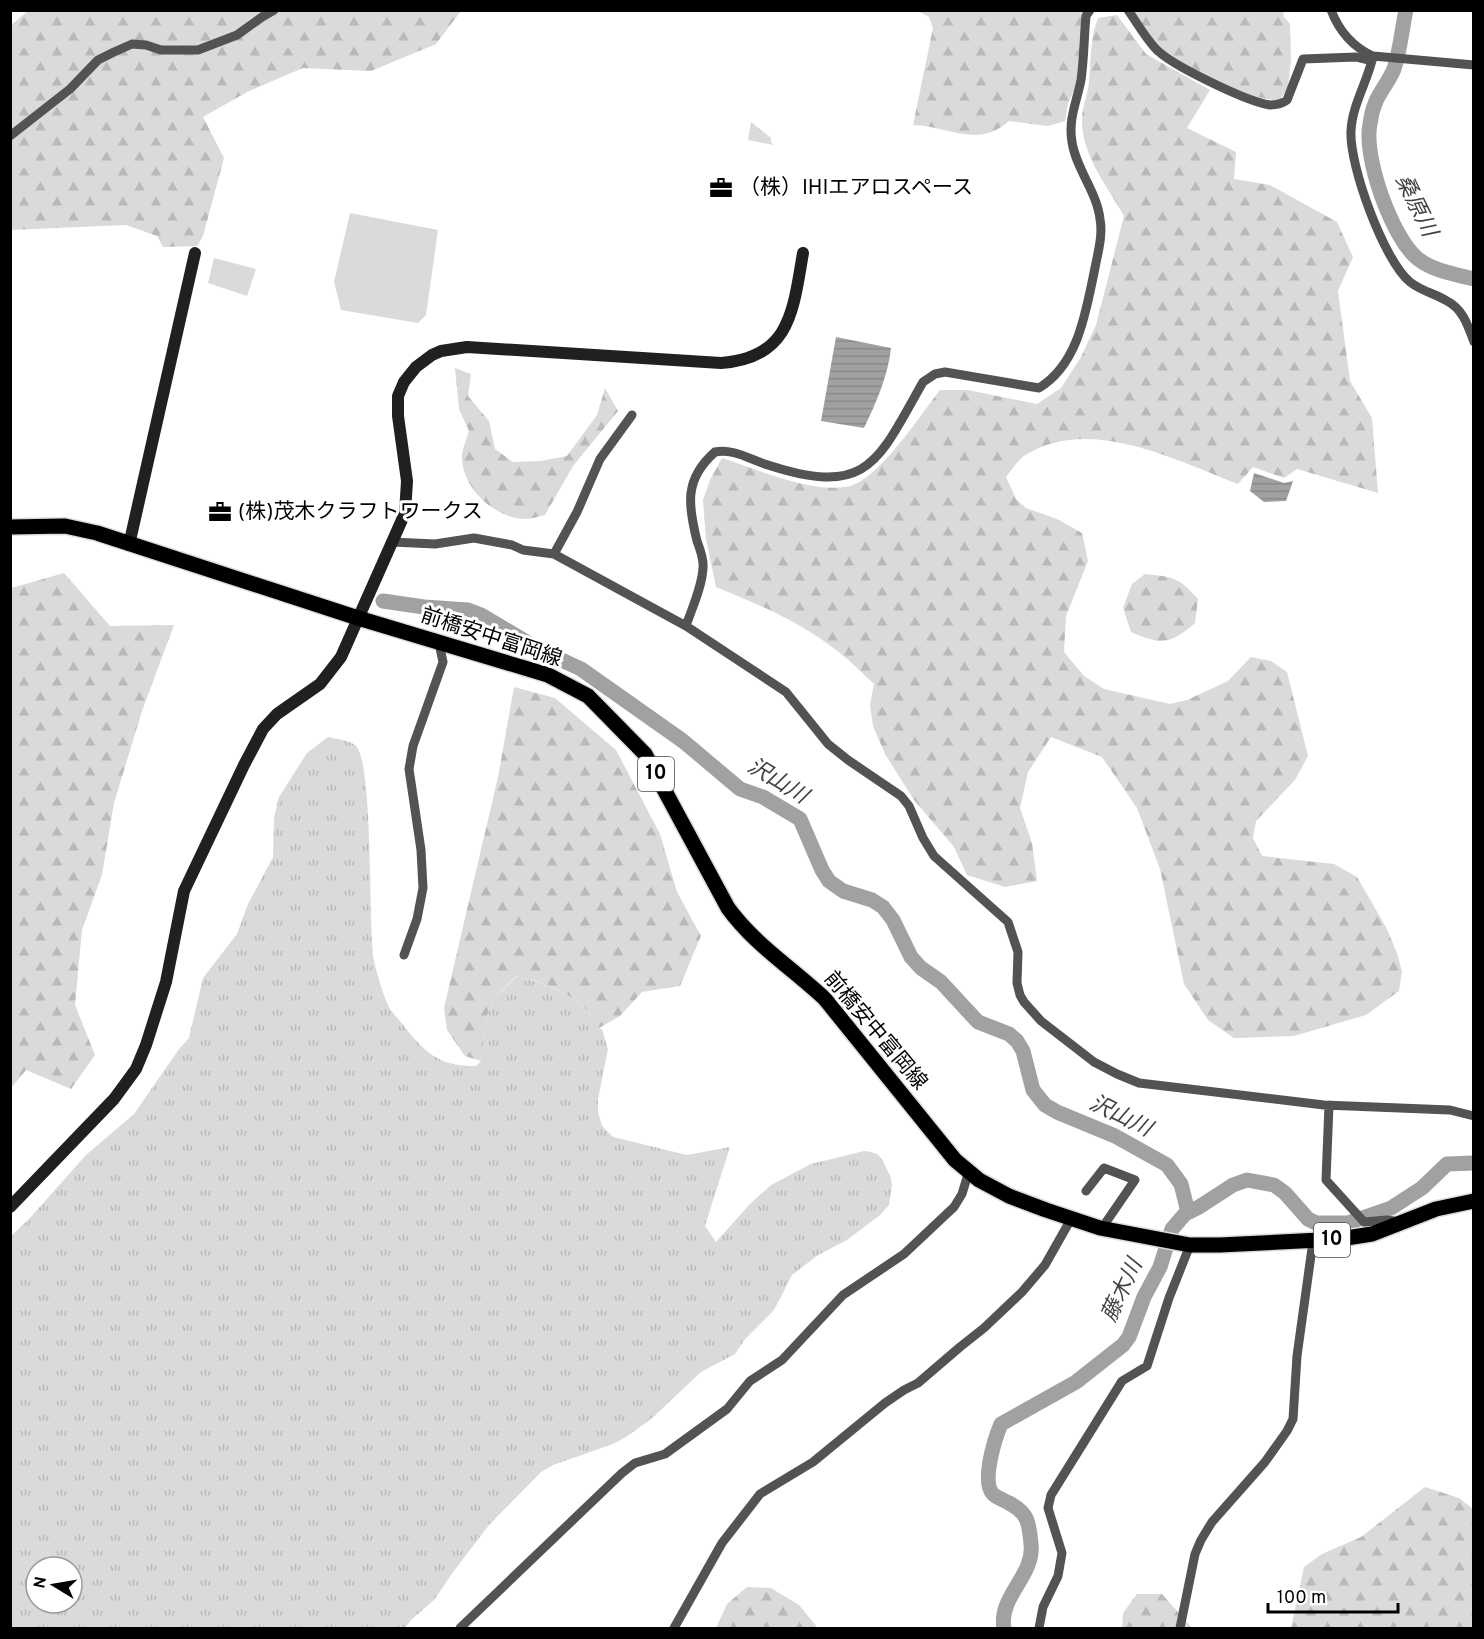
<svg xmlns="http://www.w3.org/2000/svg" width="1484" height="1639" viewBox="0 0 1484 1639" font-family="Overpass,'Noto Sans JP',sans-serif">
	<defs>
		<pattern id="grass-tufts" width="24" height="20" patternUnits="userSpaceOnUse" patternTransform="scale(1.5)"><rect width="24" height="20" fill="#dadada"/><path d="M3 7l-1-3M5 7V3M7 7l1-3M15 17l-1-3M17 17v-4M19 17l1-3" fill="none" stroke="#b9b9b9"/></pattern>
		<pattern id="forest-firs" width="22" height="20" patternUnits="userSpaceOnUse" patternTransform="scale(1.5)"><rect width="22" height="20" fill="#dadada"/><path d="M5 1l3.5 6h-7zM16 11l3.5 6h-7z" fill="#b9b9b9"/></pattern>
		<pattern id="water-rules" width="6" height="5" patternUnits="userSpaceOnUse" patternTransform="scale(1.5)"><rect width="6" height="5" fill="#a1a1a1"/><path d="M0 2.5h6" fill="none" stroke="#898989"/></pattern>
	</defs>
	<rect width="100%" height="100%" fill="#fff"/>
	<path fill="url(#grass-tufts)" fill-rule="evenodd" d="M751,122L771,138V142L773,145L748,140Z
		M328,737C336,739 348,740 355,745C374,759 368,927 374,961C377,974 384,998 390,1009C395,1016 402,1023 407,1030C428,1056 442,1066 476,1066L481,1061L488,1012L494,998L517,976C548,984 584,997 599,1028L602,1029L608,1049L598,1099V1112L602,1126L613,1137L687,1155L730,1147L705,1226L716,1242L750,1204L771,1185L811,1164L864,1151L871,1152L877,1154L882,1159L891,1178L892,1185L889,1205L880,1215L847,1240L818,1255L792,1275L774,1310L745,1339L735,1354L701,1372L650,1420L626,1437L613,1444L553,1465L541,1472L489,1525L453,1572L435,1599L411,1620L405,1628H11V1236L30,1218L86,1155L134,1114L179,1049L189,1038L203,978L237,934L248,904L273,857L274,818L279,797L307,753ZM36,1567H72V1603H36Z"/>
	<path fill="url(#forest-firs)" d="M29,10L461,11L436,44L371,71L303,68L247,92L203,117L224,158L203,236L197,246L163,247L157,236L126,225L11,230L10,26Z
		M918,11H1086L1078,81L1068,104L1065,121L1048,126L1009,121C978,149 949,126 913,125L933,28L929,17Z
		M1133,11H1284L1283,16L1290,24L1291,59L1288,87L1280,100C1250,102 1185,67 1161,48C1150,39 1142,22 1133,11Z
		M1117,15L1146,54L1210,90L1187,128L1236,152L1234,179L1270,185L1337,222L1353,257L1338,291L1350,381L1372,418L1378,493L1297,469L1284,478L1253,467L1238,484C1175,460 1088,414 1024,456C1017,461 1012,470 1006,477L1016,499L1026,508L1057,519L1082,533L1088,561L1066,616L1064,652L1084,676L1104,689L1170,704L1187,700L1228,681L1251,657L1271,661L1287,672L1308,756L1295,780L1256,821L1253,838L1262,856L1334,864L1357,877L1387,929L1398,956L1402,972L1399,991L1366,1015L1294,1036L1234,1038L1208,1020L1184,984L1160,869L1137,808L1102,757L1051,737L1028,772L1020,808L1032,843L1037,881L1005,887L967,875L954,847L914,800L885,754L873,726L870,705L874,684C862,673 850,660 836,650C800,622 758,604 716,587L706,539L703,500L710,480L722,458C759,470 807,492 846,487C877,483 921,414 940,390H968L1037,404L1061,388L1081,357L1096,325L1124,216C1107,186 1081,154 1082,119C1082,107 1088,94 1089,82C1091,60 1090,39 1098,18Z
		M455,368L471,374L468,396L489,421L495,449L513,462L541,461L567,456L597,415L605,388L618,411L573,466L545,515C539,516 532,519 526,519C494,519 460,486 462,454C463,447 467,438 469,431L459,409Z
		M64,573L110,626L174,625L142,711L114,803L102,875L82,930L75,1005L95,1055L71,1089L26,1070L11,1088V588Z
		M1145,574C1173,577 1179,577 1198,599L1195,623C1170,645 1161,645 1131,632L1123,608L1132,584Z
		M514,687L555,698L616,750L660,834L677,892L701,936L680,986L642,992L620,1016L599,1028C584,997 548,983 516,976L494,998L488,1012L481,1061L465,1056L447,1030L444,1008L498,777Z
		M1425,1487L1459,1498L1473,1509V1628H1291L1304,1567L1322,1554L1361,1537Z
		M747,1587L771,1588L799,1605L818,1628H716L727,1604Z
		M1137,1594H1162L1192,1628H1122L1123,1613Z"/>
	<path fill="#dadada" d="M350,213L438,230L426,315L418,323L341,310L334,282Z
		M214,258L256,269L247,296L208,283Z"/>
	<path fill="url(#water-rules)" d="M836,337L891,348C888,376 876,403 864,428L821,421Z
		M1254,473L1284,483L1293,481L1286,501L1264,502L1250,491Z"/>
	<g fill="none" stroke-linecap="round" stroke-linejoin="round">
		<path stroke="#a1a1a1" stroke-width="15" d="M1406,10C1402,29 1400,51 1394,69C1389,81 1381,90 1376,101C1373,108 1371,116 1370,124C1363,157 1392,238 1418,259C1434,271 1454,274 1474,279
			M383,601L424,607L468,610L481,615L540,650L581,669L683,741L740,789L763,797L800,819L822,870L829,881L843,891L872,900L883,907L893,920L911,957L921,968L941,982L978,1022L1009,1034L1017,1041L1023,1051L1033,1090L1045,1105L1057,1112L1115,1136L1167,1165L1181,1184L1188,1212
			M1004,1628C998,1597 1035,1575 1031,1544C1029,1522 1028,1513 1009,1503C1004,1500 997,1498 993,1494C981,1482 995,1438 1001,1424L1076,1382L1123,1345L1129,1337L1144,1297L1160,1267L1172,1229L1185,1214L1199,1207L1233,1185L1247,1180L1274,1185L1285,1193L1308,1219L1316,1223H1348L1391,1208L1422,1188L1447,1164L1474,1163"/>
		<g stroke="#dbdbdb" stroke-width="18">
			<path id="primary" d="M10,527L65,526L97,533L358,618L548,675L588,696L645,754L728,908C755,945 792,968 825,999L955,1160L979,1180L1009,1196L1046,1210L1100,1228L1190,1245H1220L1340,1239L1372,1234L1436,1209L1474,1201"/>
		</g>
		<path stroke="#535353" stroke-width="9" d="M1128,10C1137,23 1145,37 1155,48C1170,65 1248,102 1270,105C1277,105 1282,104 1287,100L1303,59L1356,57L1372,61
			M1331,10C1339,31 1353,47 1373,56L1474,65
			M1373,56C1368,81 1352,105 1351,131C1349,165 1384,261 1410,282C1423,292 1434,293 1447,301C1463,309 1468,326 1474,342
			M10,136L70,89L98,60L114,52L132,44L146,45L161,50H198L237,35L262,17L274,10
			M392,542L435,544L474,538L512,545L523,550L554,554L686,626L786,692L828,744L848,760L901,796L909,806L923,838L934,856L1008,922L1018,952L1017,983L1020,995L1024,1002L1041,1021L1094,1062L1117,1074L1139,1083L1324,1105L1450,1110L1474,1116
			M554,554L577,512L600,459L632,415
			M686,626C692,608 702,587 703,568C704,559 700,549 697,541C688,505 684,479 715,452C733,448 751,460 768,465C869,498 878,461 923,382L935,374L945,372L1039,388C1079,364 1086,310 1095,268C1098,252 1103,235 1100,219C1097,192 1076,169 1072,142C1068,119 1077,101 1081,80C1084,60 1084,36 1086,16L1090,10
			M404,955L417,919L423,888L421,850L409,769L413,746L443,662L439,643
			M1329,1105L1326,1180L1364,1222L1387,1220L1400,1222
			M1086,1191L1104,1168L1135,1180L1102,1228
			M460,1628L622,1473L635,1463L665,1454L727,1409L750,1381L782,1360L843,1295L904,1254L954,1207L962,1194L969,1171
			M674,1628L722,1543L760,1494L813,1462L885,1403L904,1390L918,1383L960,1347L984,1328L1022,1292L1045,1265L1071,1219
			M1039,1628L1043,1607L1058,1576L1062,1553L1048,1508L1051,1495L1122,1381L1147,1366L1169,1298L1190,1245
			M1180,1628L1195,1554L1201,1540L1212,1522L1265,1462L1287,1431L1293,1419L1297,1356L1313,1241"/>
		<path stroke="#202020" stroke-width="12" d="M129,545L195,253
			M10,1207L114,1099L136,1069L146,1045L166,982L184,891L244,765L263,729L277,714L320,684L341,657L405,513L407,481L398,416V396L404,382L416,367L432,355L441,351L467,347L721,363C791,358 793,310 803,253"/>
		<use href="#primary" stroke="#000" stroke-width="15"/>
	</g>
	<defs>
		<g id="office-bare" transform="scale(1.8)"><path d="M-6-3h4V-5.5h4V-3h4V5H-6ZM-1-4.5V-3h2v-1.5ZM-6 0V1H6V0Z" fill="#000" stroke="#fff" stroke-width="2.5" paint-order="stroke"/></g>
	</defs>
	<g fill-rule="evenodd">
		<use href="#office-bare" x="721" y="188"/>
		<use href="#office-bare" x="220" y="512"/>
	</g>
	<g text-anchor="middle" dominant-baseline="central" stroke-width="6" stroke-linejoin="round" paint-order="stroke">
		<g fill="#fff" stroke="#4c4c4c" stroke-width="1.5">
			<rect x="638" y="757" width="36" height="34" rx="4.5"/>
			<rect x="1314" y="1223" width="36" height="34" rx="4.5"/>
		</g>
		<g font-size="20" font-weight="bold" fill="#000">
			<text x="656" y="774">10</text>
			<text x="1332" y="1240">10</text>
		</g>
		<g font-size="21" fill="#000" stroke="#fff" text-anchor="start">
			<text x="739" y="188">（株）IHIエアロスペース</text>
			<text x="238" y="512">(株)茂木クラフトワークス</text>
		</g>
		<g font-size="21" fill="#000" stroke="#fff">
			<text transform="translate(491 638) rotate(18)">前橋安中富岡線</text>
			<text transform="translate(875 1031) rotate(50)">前橋安中富岡線</text>
		</g>
		<g font-size="22" font-style="italic" fill="#424242" stroke="#fff">
			<text transform="translate(1415 206) rotate(64)">桑原川</text>
			<text transform="translate(777 782) rotate(31)">沢山川</text>
			<text transform="translate(1120 1117) rotate(26)">沢山川</text>
			<text transform="translate(1123 1291) rotate(-65)">藤木川</text>
		</g>
	</g>
	<rect width="1484" height="1639" fill="none" stroke="#000000" stroke-width="24"/>
	<g transform="translate(54 1585) rotate(281)"><circle r="28" fill="#ffffff" stroke="#999999" stroke-width="1.5"/>
	<path d="M0-4.5L10 22L0 15L-10 22Z" fill="#000000"/>
	<text y="-9" font-size="16" font-weight="bold" text-anchor="middle" fill="#000000">N</text>
	</g>
	<path d="M1268 1603v9h130v-9" fill="none" stroke="#000000" stroke-width="3"/>
	<text x="1277" y="1603" font-size="18" fill="#000000" stroke="#ffffff" stroke-width="4.5" paint-order="stroke">100 m</text>
</svg>
